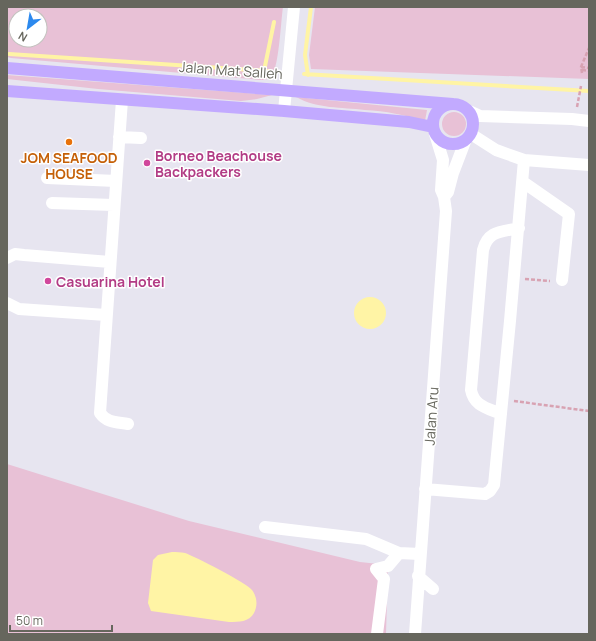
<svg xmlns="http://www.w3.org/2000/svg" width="596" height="641" viewBox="0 0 596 641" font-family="Manrope,sans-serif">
	<rect width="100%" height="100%" fill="#e7e5f0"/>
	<path fill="#e8c1d6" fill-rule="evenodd" d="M7,7H283C281,20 279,66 272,75C269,79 266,80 261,80L11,58L7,57ZM16,16H40V40H16Z
		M315,7H589V79L311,69L309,55Z
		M7,75L272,95L257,99L241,101L98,89L7,79Z
		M296,97L427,110L425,121C406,115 385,111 365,110C341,107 318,109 296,97Z
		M442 124a12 12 0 1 1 24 0a12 12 0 1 1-24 0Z
		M7,464L189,521L360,562L388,565L386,634H7Z"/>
	<path fill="#fff4a5" d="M354 313a16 16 0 1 1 32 0a16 16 0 1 1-32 0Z
		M172,552C176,552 181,552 185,553C194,556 247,583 252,590C257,597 258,605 254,613C249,622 239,622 229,622L151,611L148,603L153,560L158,555Z"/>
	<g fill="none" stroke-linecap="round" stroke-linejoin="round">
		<path stroke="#fff4a5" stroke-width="4" d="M9,54L269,71
			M264,71L274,22
			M304,74L589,91
			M308,75L305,55L311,7"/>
		<path stroke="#d8a2b2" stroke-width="2.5" stroke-dasharray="4 2" stroke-linecap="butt" d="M581,67L589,68
			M582,70L589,71
			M582,73L581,67L589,48
			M577,107L581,86
			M525,279L550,281
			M514,401L589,411"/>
		<path stroke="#fff" stroke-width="12" d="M122,100L100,413C107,423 117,422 128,424
			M284,111L294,7
			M469,111L480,116L572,119L589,121
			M471,134L496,150L524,160L589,165
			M119,137L141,138
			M47,178L116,181
			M523,182L569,214L562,280
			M444,197L448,192L453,173L466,139
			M52,203L114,205
			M7,258L15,254L24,255L110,262
			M7,303L19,309L106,315
			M501,414C487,408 474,406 471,390L483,250C488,230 502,232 519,228
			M425,489L485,494L490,491L494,485L510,321L524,160
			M265,527L366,539L399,553
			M418,576L433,589
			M377,634L384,579L376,569L388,566L399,553L420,554
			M415,634L446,211L444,197L441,190L443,160L435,134"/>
		<path stroke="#c2aaff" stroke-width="12" d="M7,68L453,104
			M7,91L284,111L409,122L433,127
			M433 124a20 20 0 1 1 40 0a20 20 0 1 1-40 0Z"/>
	</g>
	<circle fill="#e8710a" stroke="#fff" stroke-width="1.5" cx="69" cy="142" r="4"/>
	<g fill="#d1479c" stroke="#fff" stroke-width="1.5">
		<circle cx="147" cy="163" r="4"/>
		<circle cx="48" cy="281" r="4"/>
	</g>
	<g text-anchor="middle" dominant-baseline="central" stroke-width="3" stroke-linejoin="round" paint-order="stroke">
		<g font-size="14" fill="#66665d" stroke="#fff">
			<text transform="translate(231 70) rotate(4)">Jalan Mat Salleh</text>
			<text transform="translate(431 416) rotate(-86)">Jalan Aru</text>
		</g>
		<g font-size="14" font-weight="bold" fill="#b23c85" stroke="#fff" text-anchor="start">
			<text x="155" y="155">Borneo Beachouse<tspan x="155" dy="16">Backpackers</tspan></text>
			<text x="56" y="281">Casuarina Hotel</text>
		</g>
		<g font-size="14" font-weight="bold" fill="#c56008" stroke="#fff">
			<text x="69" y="157">JOM SEAFOOD<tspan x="69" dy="16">HOUSE</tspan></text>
		</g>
	</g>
	<rect width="596" height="641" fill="none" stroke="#66665d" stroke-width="16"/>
	<g transform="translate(28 28) rotate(211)"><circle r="19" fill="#ffffff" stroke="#c2c2be"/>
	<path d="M0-3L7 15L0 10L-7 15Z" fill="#2c89ee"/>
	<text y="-6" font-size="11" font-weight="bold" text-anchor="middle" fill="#66665d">N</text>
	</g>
	<path d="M10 625v6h102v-6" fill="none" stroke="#66665d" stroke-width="2"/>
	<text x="16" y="625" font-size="12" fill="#66665d" stroke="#ffffff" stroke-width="3" paint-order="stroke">50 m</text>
</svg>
